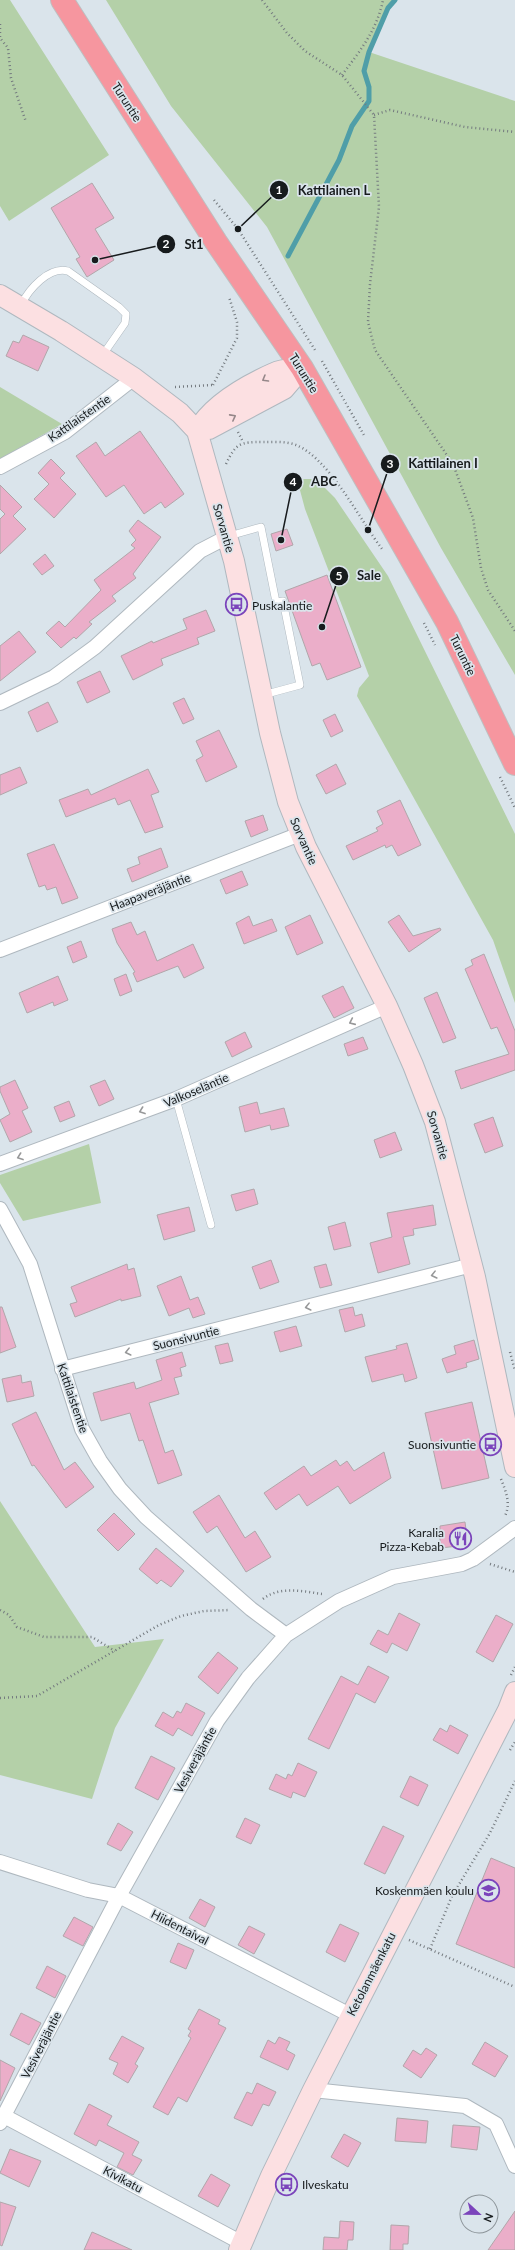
<svg xmlns="http://www.w3.org/2000/svg" width="515" height="2250" font-family="Lato,sans-serif">
<style>
.green{fill:#b4d0a8}
.lines{fill:none;stroke-linecap:round;stroke-linejoin:round}
.stream{stroke:#4f9ea8;stroke-width:5}
.building{fill:#ebaec9;stroke:#b1a6aa}
.lane-casing{stroke:#afb8bf;stroke-width:8}
.street-casing{stroke:#afb8bf;stroke-width:16}
.secondary-casing{stroke:#afb8bf;stroke-width:22}
.highway-casing{stroke:#bebfc0;stroke-width:24}
.path{stroke:#747a7f;stroke-width:2.5;stroke-dasharray:1 3;stroke-linecap:butt}
.lane{stroke:#fff;stroke-width:7}
.street{stroke:#fff;stroke-width:14}
.secondary{stroke:#fce0e2;stroke-width:20}
.highway{stroke:#f6969f;stroke-width:22}
.oneway{stroke:#958789}
.oneway2{stroke:#979899}
.labels{text-anchor:middle;dominant-baseline:central;stroke-width:3.5;stroke-linejoin:round;paint-order:stroke}
.street-label{font-size:12px;fill:#171b1d;stroke:#dae4eb}
.poi-label{font-size:12px;fill:#171b1d;stroke:#dae4eb;text-anchor:end}
.leader{fill:none;stroke:#171b1d;stroke-width:1.5}
.callout-dot{fill:#171b1d;stroke:#dae4eb;stroke-width:1.5}
.mark-label{font-size:12px;text-anchor:middle;font-weight:bold;fill:#fff}
.callout-label{font-size:13px;text-anchor:middle;font-weight:bold;fill:#171b1d;stroke:#dae4eb;stroke-width:3.5;stroke-linejoin:round;paint-order:stroke}
</style>
<rect width="100%" height="100%" fill="#dae4eb"/>
<path class="green" d="M0,0h10l99,155 -100,66 -9,-15z
M106,0h289l-7,8 -19,44 146,49v574l-74,-127 -174,-321 -96,-121z
M0,387l62,37 -62,35z
M297,479h19l19,19 53,78 127,258v169l-22,-63 -136,-244 2,-8 10,-12 -64,-167z
M89,1144l12,59 -78,18 -23,-38v-8z
M0,1501l95,146 69,-8 -49,89 -23,71 -92,-24z"/>
<g class="lines">
<path class="stream" d="M288,256l51,-96 13,-34 17,-25v-14l-5,-16 5,-19 19,-44 7,-8"/>
</g>
<path class="building" d="M92,183l22,35 -19,11 19,31 -27,17 -11,-18 4,-2 -29,-49z
M23,335l26,12 -11,24 -32,-15 7,-15 6,2z
M140,431l44,63 -19,14 -4,-6 -17,12 -20,-29 -18,12 -30,-41 20,-14 9,14z
M51,459l14,14 -5,5 16,16 -22,24 -20,-19 15,-15 -11,-11z
M0,485l22,22 -9,9 13,13 -26,25v-35l5,-5 -5,-5z
M138,520l23,17 -28,37 3,4 -24,18 4,5 -27,21 3,2 -16,15 -2,-2 -13,11 -15,-15 13,-12 6,6 36,-37 -7,-10 41,-32 -4,-3 5,-5 -7,-9z
M287,529l6,16 -17,6 -5,-17z
M45,554l9,12 -12,9 -9,-11z
M327,575l34,92 -34,13 -7,-17 -8,3 -27,-75z
M206,610l9,21 -18,7 2,6 -38,15 2,6 -30,15 -12,-24 31,-15 1,2 34,-14 -4,-10z
M19,631l17,21 -36,29v-35z
M100,671l10,21 -23,11 -10,-21z
M184,698l10,21 -11,5 -10,-21z
M48,702l10,20 -21,10 -9,-20z
M335,714l8,17 -12,6 -8,-17z
M219,730l18,37 -31,15 -10,-22 7,-4 -7,-15z
M336,764l10,20 -20,10 -10,-19z
M20,767l7,16 -27,12v-20z
M148,769l11,23 -8,3 12,32 -18,6 -15,-33 -12,5 -3,-7 -49,19 -7,-17 29,-11 3,6z
M400,800l21,45 -23,11 -6,-11 -6,3 -1,-3 -32,15 -7,-14 32,-15 -2,-3 7,-4 -6,-13z
M263,815l5,15 -17,7 -6,-16z
M54,844l24,54 -16,6 -6,-17 -9,3 -2,-5 -6,2 -12,-33z
M161,848l7,19 -36,15 -5,-13 13,-5 -2,-7z
M242,871l6,14 -22,9 -6,-14z
M310,915l13,28 -26,12 -12,-28z
M399,915l14,21 27,-8 1,2 -32,22 -21,-30z
M249,916l4,10 19,-7 5,12 -33,13 -8,-21z
M131,922l6,13 8,-4 12,30 36,-17 11,24 -20,10 -6,-12 -41,16 -4,-9 2,-1 -18,-29 -5,-14z
M81,941l6,16 -14,6 -6,-16z
M484,954l31,77v39l-54,19 -6,-18 54,-17 -12,-27 -6,2 -26,-60 8,-4 -2,-5z
M126,974l6,17 -12,5 -6,-17z
M58,976l10,24 -14,6 -1,-4 -26,11 -8,-20z
M343,986l11,22 -20,10 -12,-22z
M437,992l19,46 -13,5 -19,-45z
M245,1032l7,15 -20,10 -7,-15z
M363,1037l5,12 -20,7 -4,-12z
M15,1080l13,28 -6,3 10,21 -22,10 -10,-22 10,-6 -10,-23v-4z
M105,1080l9,19 -15,7 -9,-20z
M69,1101l6,15 -15,6 -6,-15z
M257,1102l3,12 24,-6 5,18 -18,4 -1,-5 -25,7 -6,-25z
M493,1117l10,29 -18,7 -11,-29z
M395,1132l7,18 -22,8 -6,-18z
M254,1189l4,15 -22,7 -5,-16z
M433,1205l3,20 -23,4 1,6 -11,2 7,27 -32,9 -8,-30 22,-6 -5,-24z
M189,1207l6,24 -31,9 -7,-25z
M345,1222l6,24 -17,4 -6,-23z
M271,1260l8,22 -19,7 -8,-22z
M127,1264l1,6 6,-2 7,28 -20,5v-2l-46,18 -5,-13 7,-2 -6,-15z
M326,1264l6,21 -12,3 -6,-21z
M181,1276l9,24 8,-3 7,17 -12,4 -4,-10 -20,8 -12,-30z
M0,1307h2l14,40 -16,6z
M353,1307l2,9 7,-2 3,12 -20,6 -6,-22z
M296,1326l6,20 -22,6 -6,-20z
M474,1340l5,19 -13,4 1,4 -20,6 -5,-14 14,-5 -2,-8z
M228,1343l5,18 -13,3 -5,-18z
M407,1343l10,35 -12,4 -2,-8 -31,8 -7,-25 32,-8 -1,-3z
M182,1352l4,14 -6,2 2,8 -8,2 5,16 -30,9 16,50 8,-3 9,25 -24,9 -15,-44 -4,1 -9,-28 -29,8 -8,-28 41,-11 2,7 26,-9 -6,-20z
M21,1375l1,8 9,-2 3,15 -27,6 -5,-23z
M472,1402l17,76 -47,11 -17,-76z
M36,1412l28,58 11,-8 19,25 -28,21 -32,-43 -2,1 -20,-42z
M384,1452l7,26 -41,26 -12,-18 -31,20 -8,-12 -23,16 -12,-17 40,-27 7,10 25,-16 4,6 7,-5 7,10z
M219,1495l26,43 10,-7 16,26 -25,15 -29,-46 -10,7 -14,-21z
M114,1513l21,21 -17,17 -21,-21z
M465,1522l3,23 -28,3v-22z
M156,1548l28,23 -13,16 -10,-7 -4,4 -18,-15z
M399,1613l21,11 -13,27 -15,-8 -5,10 -17,-9 8,-14 10,5z
M496,1615l17,9 -20,38 -17,-10z
M218,1652l20,16 -20,26 -20,-17z
M368,1666l21,11 -14,26 -19,-10 -27,56 -21,-10 33,-63 17,9z
M186,1703l19,10 -13,23 -14,-8 -5,8 -18,-10 8,-14 10,6 4,-7 4,2z
M450,1725l18,10 -10,19 -25,-14 7,-12 7,4z
M151,1756l24,12 -17,32 -23,-12z
M298,1763l19,9 -12,25 -12,-5 -2,6 -22,-9 7,-15 10,5 2,-5 4,2z
M410,1776l18,9 -10,21 -18,-9z
M245,1818l15,7 -9,19 -15,-7z
M118,1823l15,9 -12,19 -14,-7z
M383,1826l21,10 -19,38 -21,-10z
M491,1858l24,10v100l-59,-24z
M200,1899l15,8 -10,20 -16,-9z
M74,1917l19,10 -10,19 -20,-10z
M340,1924l19,9 -14,29 -19,-10z
M249,1926l16,8 -11,20 -16,-9z
M178,1943l16,7 -8,19 -16,-7z
M47,1966l19,10 -11,22 -19,-10z
M199,2009l21,11 -2,4 8,4 -39,74 -9,-5 -10,18 -15,-8 38,-69 -3,-2 3,-5 -3,-2z
M21,2013l20,10 -12,22 -19,-10z
M122,2036l22,12 -9,16 3,2 -10,17 -15,-9 5,-11 -9,-4z
M279,2037l11,5 -4,8 9,5 -7,15 -28,-13 8,-17 7,4z
M485,2042l23,14 -13,21 -23,-13z
M426,2048l11,7 -16,23 -18,-12 10,-16 8,5z
M0,2060l15,8 -15,33z
M257,2083l19,9 -7,14 -6,-2 -11,22 -18,-8 13,-26 5,2z
M89,2104l23,12 -5,9 32,17 -7,13 10,5 -9,15 -16,-8 7,-14 -25,-13 -3,6 -22,-12z
M397,2118l31,3 -2,22 -31,-2z
M453,2125l27,2 -3,23 -26,-3z
M344,2134l17,9 -13,24 -17,-10z
M10,2149l31,12 -12,26 -29,-14z
M211,2174l19,11 -12,22 -20,-11z
M0,2202l16,5 -14,39 -2,-1z
M515,2211v39h-27z
M340,2221l14,1 -1,18h-5l-1,10h-24l1,-13 15,1z
M391,2225l18,1 -1,18h-5v6h-13z
M92,2232l7,3 33,15h-48z"/>
<g class="lines">
<defs>
<path id="lane" d="M21,305c8,-16 28,-39 47,-34l51,36 7,7 -1,9 -23,33
M229,536l32,-9 15,75 7,-1 17,84 -37,10
M176,1099l35,126"/>
<path id="street" d="M0,467l65,-35 69,-54
M0,703l54,-26 41,-30 105,-96 27,-14
M0,950l300,-116
M0,1164l176,-65 211,-93
M0,1209l30,55 52,165 18,32 20,28 26,28 105,92 35,26
M62,1369l410,-104
M0,1862l88,28 31,6 231,119
M313,2090l152,16 31,18 19,42
M4,2116l238,127
M0,2123l119,-227 98,-175 31,-43 38,-43 53,-34 54,-24 69,-13 11,-5 42,-31"/>
<path id="secondary" d="M0,295l61,36 73,47 46,35 17,18 37,130 36,172 18,69 18,45 81,159 26,59 22,57 40,155 40,190
M197,431c15,-26 50,-46 77,-58 8,-4 19,-4 28,-5
M197,431l12,-2 75,-40 18,-21
M239,2250l32,-74 42,-86 195,-380 7,-18"/>
<path id="highway" d="M62,0l154,242 86,126 145,254 68,142"/>
</defs>
<use href="#lane" class="lane-casing"/>
<use href="#street" class="street-casing"/>
<use href="#secondary" class="secondary-casing"/>
<use href="#highway" class="highway-casing"/>
<path class="path" d="M262,0l25,33 18,18 37,24 32,40 5,92 -9,77 -2,38 7,28 78,114 20,54 8,50 7,22 27,41
M0,24v14l8,10 3,30 15,44
M342,75c18,-24 35,-45 41,-75
M374,115l16,-5 75,17 50,5
M214,200l24,29 77,121
M322,361l43,76
M213,385l24,-47v-16l-8,-25
M175,387l38,-2
M238,432l5,10
M226,464c10,-21 14,-22 37,-22 10,0 23,-1 33,3 33,13 64,75 86,104
M424,623l11,22
M500,777l15,31
M510,1352l5,19
M501,1479c5,13 10,24 4,37
M490,1564l25,8
M263,1599c16,-13 39,-8 59,-5
M0,1610l9,5 8,12 27,10h48l23,14
M511,1675l4,-8
M0,1698l37,-2 122,-71 22,-9 23,-5 26,-1
M510,1750l5,-8
M409,1940l106,47
M430,1949l22,-53 38,-63 25,-52"/>
<use href="#lane" class="lane"/>
<use href="#street" class="street"/>
<use href="#secondary" class="secondary"/>
<use href="#highway" class="highway"/>
</g>
<defs><path id="oneway-chevron" d="M-2-3.5L2.5 0L-2 3.5" fill="none" stroke-width="1.6" stroke-linecap="round" stroke-linejoin="round"/></defs>
<g class="oneway">
<use href="#oneway-chevron" transform="translate(265 379) rotate(150)"/>
<use href="#oneway-chevron" transform="translate(233 417) rotate(-28)"/>
</g>
<g class="oneway2">
<use href="#oneway-chevron" transform="translate(352 1022) rotate(156)"/>
<use href="#oneway-chevron" transform="translate(142 1111) rotate(160)"/>
<use href="#oneway-chevron" transform="translate(20 1157) rotate(160)"/>
<use href="#oneway-chevron" transform="translate(434 1275) rotate(166)"/>
<use href="#oneway-chevron" transform="translate(308 1307) rotate(166)"/>
<use href="#oneway-chevron" transform="translate(128 1352) rotate(166)"/>
</g>
<defs>
<symbol id="bus-ring" viewBox="-11 -11 22 22"><circle r="9.5" fill="#dae4eb" stroke="#7b44bb" stroke-width="1.5"/><path d="M-5-6H5V4H4V6H2V4H-2V6H-4V4H-5ZM-3.5-4V0h7V-4ZM-3.5 1.2v1.5H-2V1.2ZM2 1.2v1.5H3.5V1.2Z" fill="#7b44bb"/></symbol>
<symbol id="restaurant-ring" viewBox="-11 -11 22 22"><circle r="9.5" fill="#dae4eb" stroke="#7b44bb" stroke-width="1.5"/><path d="M-5-6h1v4h1v-4h1v4h1v-4h1v5L-1.5 .5V6h-2V.5L-5-1ZM5-6V6H3V1.5H1.5Q1.5-4 5-6Z" fill="#7b44bb"/></symbol>
<symbol id="school-ring" viewBox="-11 -11 22 22"><circle r="9.5" fill="#dae4eb" stroke="#7b44bb" stroke-width="1.5"/><path d="M0-5L7-2L0 1L-7-2ZM-4 1L0 2.5L4 1V4Q0 6-4 4Z" fill="#7b44bb"/></symbol>
</defs>
<g fill-rule="evenodd">
<use href="#bus-ring" x="224" y="592" width="25" height="25"/>
<use href="#bus-ring" x="478" y="1432" width="25" height="25"/>
<use href="#restaurant-ring" x="448" y="1526" width="25" height="25"/>
<use href="#school-ring" x="476" y="1878" width="25" height="25"/>
<use href="#bus-ring" x="274" y="2172" width="25" height="25"/>
</g>
<g class="labels">
<g class="street-label">
<text transform="translate(127 102) rotate(57)">Turuntie</text>
<text transform="translate(304 373) rotate(58)">Turuntie</text>
<text transform="translate(79 418) rotate(-35)">Kattilaistentie</text>
<text transform="translate(224 528) rotate(74)">Sorvantie</text>
<text transform="translate(463 655) rotate(64)">Turuntie</text>
<text transform="translate(304 841) rotate(66)">Sorvantie</text>
<text transform="translate(150 892) rotate(-21)">Haapaveräjäntie</text>
<text transform="translate(196 1090) rotate(-23)">Valkoseläntie</text>
<text transform="translate(438 1135) rotate(74)">Sorvantie</text>
<text transform="translate(186 1338) rotate(-14)">Suonsivuntie</text>
<text transform="translate(73 1398) rotate(71)">Kattilaistentie</text>
<text transform="translate(195 1760) rotate(-61)">Vesiveräjäntie</text>
<text transform="translate(180 1927) rotate(27)">Hiidentaival</text>
<text transform="translate(371 1974) rotate(-63)">Ketolanmäenkatu</text>
<text transform="translate(41 2045) rotate(-63)">Vesiveräjäntie</text>
<text transform="translate(123 2179) rotate(28)">Kivikatu</text>
</g>
<g class="poi-label">
<text x="252" y="605" text-anchor="start">Puskalantie</text>
<text x="476" y="1444">Suonsivuntie</text>
<text x="444" y="1532">Karalia<tspan x="444" dy="14">Pizza-Kebab</tspan></text>
<text x="474" y="1890">Koskenmäen koulu</text>
<text x="302" y="2184" text-anchor="start">Ilveskatu</text>
</g>
</g>
<path class="leader" d="M238 229L279 190M95 260L166 244M368 530L390 464M281 540L293 482M322 627L339 576"/>
<g class="callout-dot">
<circle cx="238" cy="229" r="4"/>
<circle cx="95" cy="260" r="4"/>
<circle cx="368" cy="530" r="4"/>
<circle cx="281" cy="540" r="4"/>
<circle cx="322" cy="627" r="4"/>
<circle cx="279" cy="190" r="10"/>
<circle cx="166" cy="244" r="10"/>
<circle cx="390" cy="464" r="10"/>
<circle cx="293" cy="482" r="10"/>
<circle cx="339" cy="576" r="10"/>
</g>
<g class="mark-label">
<text x="279" y="194">1</text>
<text x="166" y="248">2</text>
<text x="390" y="468">3</text>
<text x="293" y="486">4</text>
<text x="339" y="580">5</text>
</g>
<g class="callout-label">
<text x="334" y="195">Kattilainen L</text>
<text x="194" y="249">St1</text>
<text x="443" y="468">Kattilainen I</text>
<text x="324" y="486">ABC</text>
<text x="369" y="580">Sale</text>
</g>
<g transform="translate(479 2214) rotate(112)"><circle r="19" fill="#dae4eb" stroke="#8c9499"/>
<path d="M0-3L7 15L0 10L-7 15Z" fill="#7b44bb"/>
<text y="-6" font-size="11" font-weight="bold" text-anchor="middle" fill="#171b1d">N</text>
</g>
</svg>
